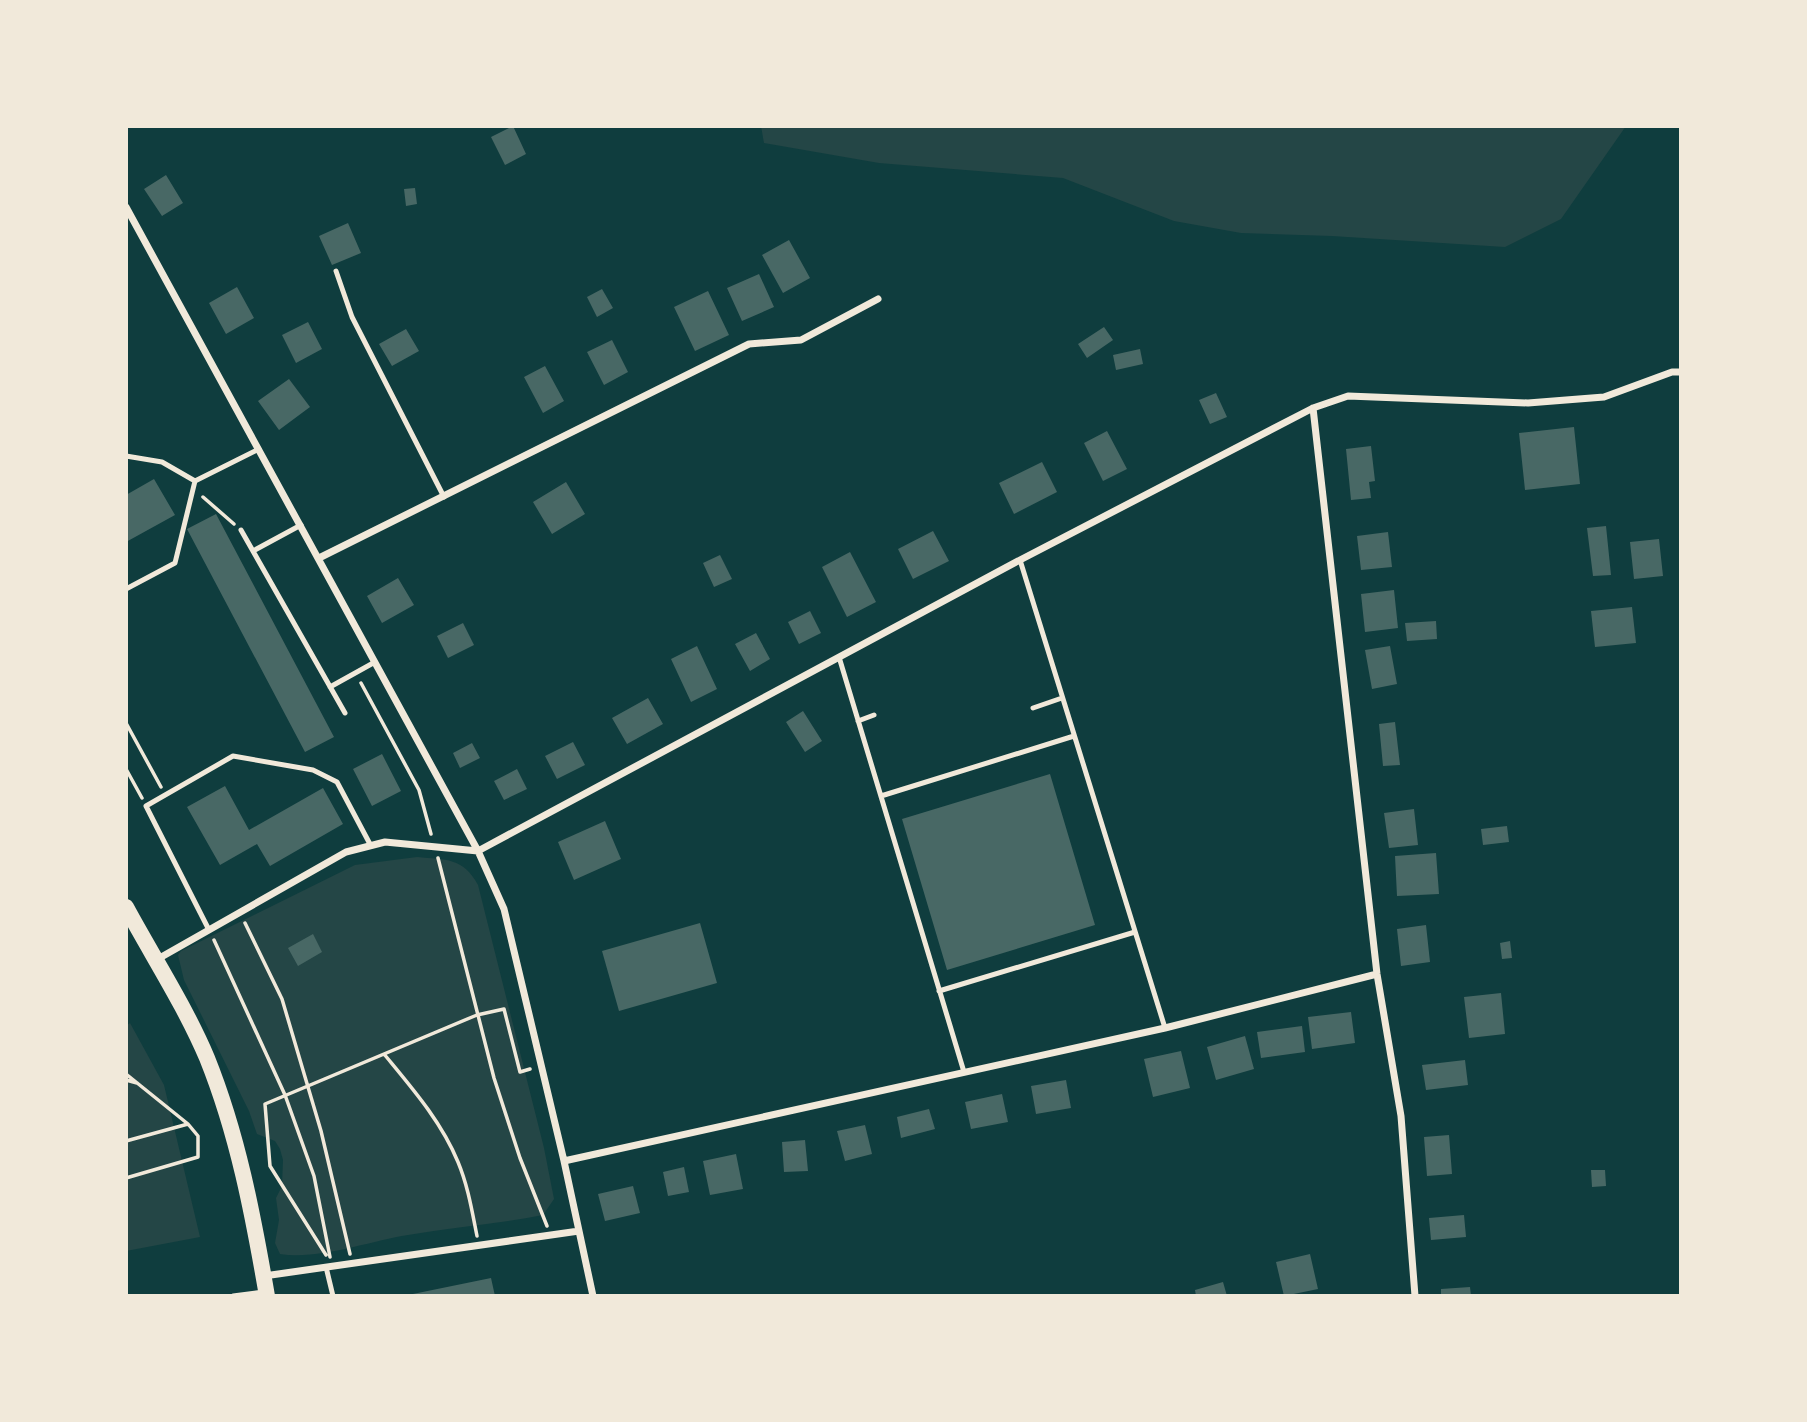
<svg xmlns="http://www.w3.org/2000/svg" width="1807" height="1422" font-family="Mulish,sans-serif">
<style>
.green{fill:#244646}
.building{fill:#486865}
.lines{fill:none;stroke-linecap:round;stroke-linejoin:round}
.path{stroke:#f1e9da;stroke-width:3.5}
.service{stroke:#f1e9da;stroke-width:5}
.minor{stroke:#f1e9da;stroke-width:7}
.primary{stroke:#f1e9da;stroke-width:16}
</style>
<rect width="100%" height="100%" fill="#0f3d3e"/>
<path class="green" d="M761,126h865l-65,93 -56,28 -173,-11 -91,-3 -67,-12 -111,-43 -184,-15 -115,-20z
M417,857c29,3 46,0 61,28l66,263 10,51 -11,16c-45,9 -90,12 -135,20 -38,6 -89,25 -128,19l-5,-11 4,-23 -3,-22 6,-12 1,-26 -3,-11 -5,-8 -18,-7 -8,-23 -65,-131 -6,-25 3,-4 174,-86z
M130,1023l34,62 36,152 -74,14v-225z"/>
<path class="building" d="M513,126l13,28 -21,11 -14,-28z
M166,175l17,28 -21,13 -18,-27z
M415,188l2,16 -11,2 -2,-17z
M348,223l13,30 -29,12 -13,-29z
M789,240l21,38 -27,15 -21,-38z
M759,274l15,33 -32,14 -15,-33z
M237,287l17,31 -28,16 -17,-31z
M602,289l11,19 -16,9 -10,-20z
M708,291l21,44 -34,16 -21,-44z
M308,322l14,27 -26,14 -14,-28z
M1104,327l9,13 -26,18 -9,-14z
M406,329l13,22 -27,15 -13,-22z
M612,340l16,32 -24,13 -17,-33z
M1140,349l3,15 -27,6 -3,-15z
M545,366l19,35 -21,12 -19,-36z
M289,379l21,28 -31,23 -21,-29z
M1216,393l11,24 -17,7 -11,-24z
M1574,427l6,57 -55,6 -6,-57z
M1107,431l20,38 -24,12 -19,-38z
M1371,446l4,35 -6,1 2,16 -20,2 -5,-51z
M1042,462l15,30 -43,22 -15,-31z
M154,479l21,36 -49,27v-47z
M566,482l19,32 -33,20 -19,-32z
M216,514l118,223 -29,15 -118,-223z
M1606,526l5,49 -18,1 -6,-48z
M933,531l16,30 -36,18 -15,-30z
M1388,532l4,35 -31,3 -4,-34z
M1659,539l4,37 -29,3 -4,-37z
M850,552l26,50 -29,15 -25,-50z
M720,555l12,24 -18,8 -11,-24z
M398,578l16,27 -32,18 -15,-27z
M1394,590l4,38 -33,4 -4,-38z
M1632,607l4,36 -41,4 -4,-36z
M810,611l11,22 -22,11 -11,-22z
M1436,621l1,18 -30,2 -2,-18z
M463,623l11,22 -26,13 -11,-22z
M756,633l14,26 -20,12 -15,-27z
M697,646l20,43 -26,13 -20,-43z
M1390,646l7,38 -25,5 -7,-39z
M648,698l15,26 -36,20 -15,-26z
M803,711l19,30 -17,11 -19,-30z
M1395,722l5,43 -17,1 -4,-42z
M573,742l12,23 -28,14 -12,-23z
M472,743l8,15 -20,10 -7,-15z
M382,754l19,37 -29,15 -19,-37z
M517,769l10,20 -23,11 -10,-19z
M1050,774l45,151 -148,45 -45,-151z
M225,786l24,44 74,-42 20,36 -73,42 -13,-22 -37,21 -33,-58z
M1414,809l4,36 -29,3 -5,-35z
M605,821l16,38 -47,21 -16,-38z
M1507,826l2,16 -26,3 -2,-16z
M1436,853l3,41 -42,2 -2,-40z
M700,923l17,60 -98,28 -17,-60z
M1426,925l4,37 -29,4 -4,-37z
M313,934l9,18 -24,14 -10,-18z
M1510,941l2,17 -10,1 -2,-16z
M1501,993l4,41 -36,4 -5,-41z
M1351,1012l4,31 -43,6 -4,-32z
M1302,1026l3,26 -44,6 -4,-26z
M1245,1036l9,33 -38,11 -9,-33z
M1181,1051l9,37 -37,9 -9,-38z
M1465,1060l3,25 -42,5 -4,-25z
M1066,1080l5,28 -35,6 -5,-28z
M1002,1094l6,28 -37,7 -6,-27z
M929,1109l6,20 -34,9 -4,-21z
M865,1125l7,29 -27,7 -8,-30z
M1449,1135l3,39 -25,2 -3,-39z
M805,1140l3,31 -24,1 -2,-30z
M736,1154l7,35 -33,6 -7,-34z
M684,1167l5,25 -21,4 -5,-24z
M1591,1170h14l1,16 -14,1z
M633,1186l7,27 -35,8 -7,-27z
M1464,1215l2,22 -35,3 -2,-22z
M1310,1254l8,35 -34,7 -8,-34z
M491,1278l4,18h-87v-1z
M1223,1282l4,14h-31l-1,-6z
M1470,1287l1,9h-30v-7z"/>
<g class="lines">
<path class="path" d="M203,497l31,27
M361,683l58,107 12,44
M126,723l35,64
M126,769l16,29
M438,858l56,220 26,80 27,68
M245,923l37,76 39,132 29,123
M214,940l71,155 29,81 16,81
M384,1054c28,34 57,67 74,108 10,24 14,49 19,74
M126,1074l62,50
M126,1080l11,3
M126,1141l62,-17 10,12v21l-72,21
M326,1255l-56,-89 -5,-62 212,-89 27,-6 16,63 10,-3"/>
<path class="service" d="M336,271l16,46 92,180
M126,456l36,6 33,19 64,-32
M241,530l104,183
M253,551l48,-26
M1020,560l145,468
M126,589l49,-26 20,-82
M839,657l125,415
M330,687l45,-25
M1033,708l29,-10
M858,721l16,-6
M881,796l193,-60
M209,930l-63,-124 87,-50 80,14 24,12 34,64
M939,991l196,-59
M326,1267l7,29
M233,1296l30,-4"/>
<path class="minor" d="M126,207l352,644 26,58 60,252 29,135
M1313,408l64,566 24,142 14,180
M319,558l430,-214 52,-4 77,-41
M156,960l190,-108 39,-10 93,9 542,-291 293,-152 35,-12 180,7 76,-6 68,-25h9
M564,1161l601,-133 212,-54
M264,1276l315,-45"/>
<path class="primary" d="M126,907c27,50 59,99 81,151 31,77 46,157 60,238"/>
</g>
<rect width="1807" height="1422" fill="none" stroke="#f1e9da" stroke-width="256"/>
</svg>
